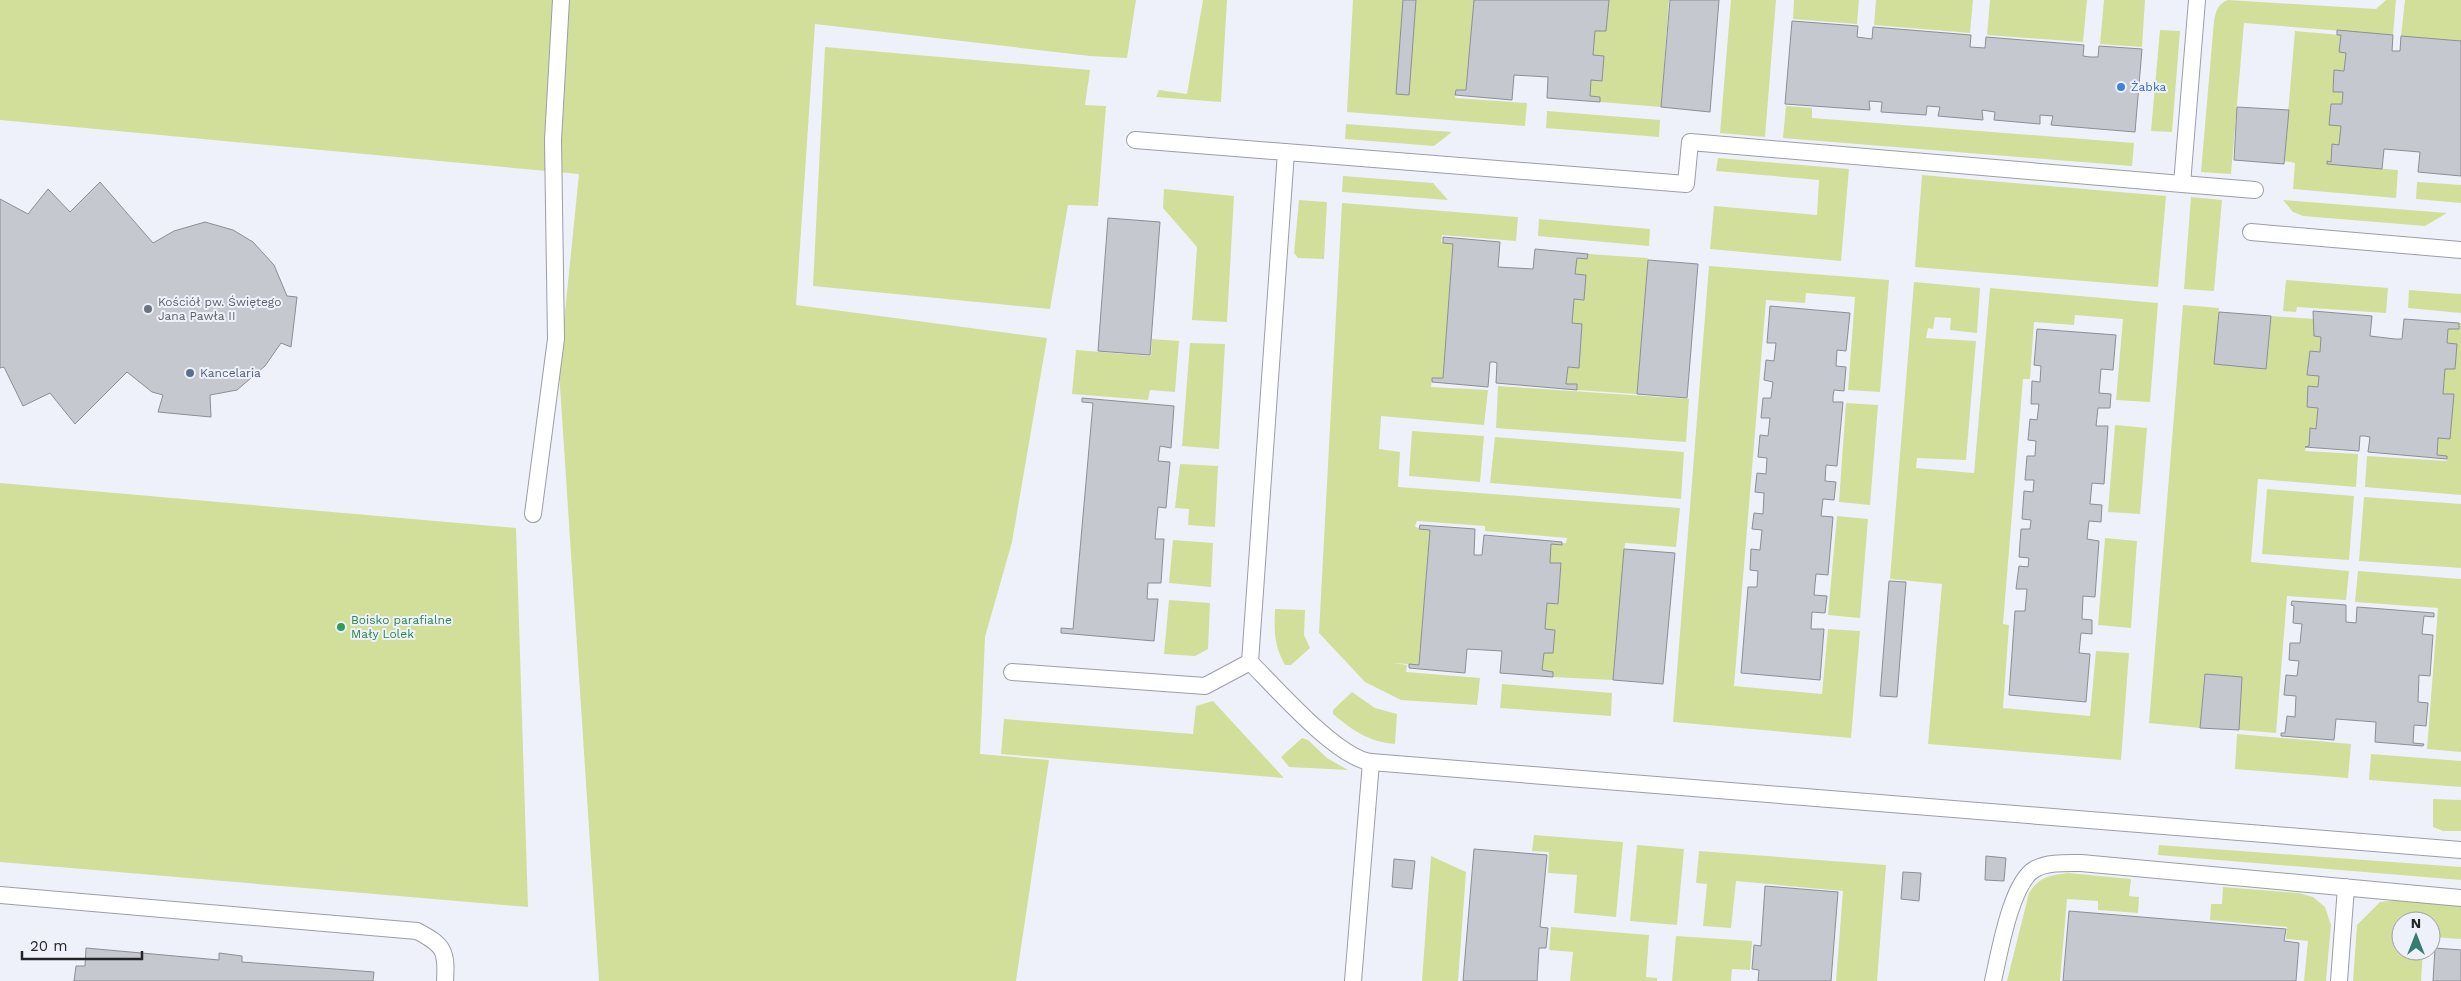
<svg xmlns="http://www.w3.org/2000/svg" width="2461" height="981" font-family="'Work Sans',sans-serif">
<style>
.green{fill:#d1df9b}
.building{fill:#c6c8d0;stroke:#8c8e96}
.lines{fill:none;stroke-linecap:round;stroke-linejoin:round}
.lane-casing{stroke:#9c9da6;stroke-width:18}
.lane{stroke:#fff;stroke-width:16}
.shop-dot{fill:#3f7fe0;stroke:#eff1fa;stroke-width:2}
.worship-dot{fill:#6b7280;stroke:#eff1fa;stroke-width:2}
.service-dot{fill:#5c6f8a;stroke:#eff1fa;stroke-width:2}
.leisure-dot{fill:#2e9e5b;stroke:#eff1fa;stroke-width:2}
.labels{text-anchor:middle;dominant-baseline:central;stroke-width:4;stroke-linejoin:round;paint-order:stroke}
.shop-label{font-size:12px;fill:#366cbe;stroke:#eff1fa;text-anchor:start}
.worship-label{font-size:12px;fill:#5b616d;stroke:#eff1fa;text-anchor:start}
.service-label{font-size:12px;fill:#4e5e75;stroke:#eff1fa;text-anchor:start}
.leisure-label{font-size:12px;fill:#27864d;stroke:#eff1fa;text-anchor:start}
</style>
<rect width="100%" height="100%" fill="#eff1fa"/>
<path class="green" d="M0,0h1136l-9,58 -37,-2 -275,-32 -19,281 251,33 -35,204 -27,95 -5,117 69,6 -33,221h-417l-40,-610 20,-197 -579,-54z
M1203,0h24l-6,102 -65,-5 3,-7 28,4z
M1353,0h121l-8,90h-10l-1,8 72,5 -2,23 -178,-14z
M1609,0h60l-8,107 -61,-5v-5l-10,-1 1,-16h11l2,-24 -11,-1 2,-24h11z
M1731,0h45l-11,137 -45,-4z
M1794,0h65l-2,24 -64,-5z
M1876,0h97l-3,33 -96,-8z
M1990,0h97l-4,42 -96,-7z
M2104,0h41l-3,47 -42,-3z
M2228,0l148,9 10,-9h10l-3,35 -149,-12 -13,151 -30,-2 13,-151c2,-11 4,-17 14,-21z
M2405,0h56v41l-60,-5z
M2160,30l20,1 -8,101 -21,-1z
M2295,31l46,4 -2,17 7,1 -2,18 -10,-1 -1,21 10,1 -1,12h-11l-2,21 12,1 -2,19h-7l-1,17 -4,-1v3l71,6 -2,28 -103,-9 2,-26 -11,-2z
M825,47l265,23 -5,35 21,1 -8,100 -30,-1 -18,104 -237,-23z
M1786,106l26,2v10l322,25 -2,23 -349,-28z
M1547,111l113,9 -1,17 -113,-9z
M1346,124l106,8 -18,14 -89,-7z
M1718,158l131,11 -8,92 -131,-12 4,-43 103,9 2,-35 -103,-9z
M1922,175l244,21 -8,91 -243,-20z
M1343,176l90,7 15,17 -106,-8z
M2417,182l44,3v18l-45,-4z
M1164,189l70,7 -7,126 -35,-2 5,-73 -34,-39z
M2191,197l31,3 -8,91 -30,-2z
M1299,200l28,2 -3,57 -26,-1 -4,-5z
M2283,200l164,13 -22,13 -122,-10 -10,-4z
M1342,203l176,14 -2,24 -74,-6 -1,7 12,2 -10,134h-11l-1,9 57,3 -4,35 -103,-9 -2,33 21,3 -2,35 282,21 -4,39 -51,-4 -12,137 -60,-3v-5l-11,-2 2,-17h9l2,-23 -10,-1 2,-26 11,1 3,-40 -11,-1 1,-19 15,-1 1,-5 -82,-7v-5l-68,-5 -2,5 4,3 11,1 -11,135 -26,-2 14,2 -1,7 74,6 -3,27 -76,-5 -36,-18 -46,-49z
M1539,219l111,10 -1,17 -111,-10z
M1588,254l60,4 -11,136 -60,-4v-6h-11l2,-17 11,1 3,-44 -10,-1 2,-24 10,1 2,-25 -11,-1 2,-16 10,1z
M1709,266l180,14 -9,112 -32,-2 7,-93 -49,-4 -1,10 -39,-3 -32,386 88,8 6,-65 32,2 -9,107 -178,-16z
M2286,280l102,8 -2,25 -89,-6 -1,5 -13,-1z
M1914,282l66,6 -3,45 -27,-3 1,-12 -16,-1 -2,12 -5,-1 -2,10 50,3 -10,119 -49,-2 -1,10 58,5 16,-185 168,15 -8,99 -34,-2 7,-81 -48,-4 -1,10 -40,-3 -4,57h-7l-20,245 6,1 -6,83 87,8 6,-65 33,2 -8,107 -193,-16 14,-160 -52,-5z
M2409,290l52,4v19l-53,-5z
M2183,305l36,3 -4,56 51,5 5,-53 44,3 -1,17 7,1 -1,15 -10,-1 -3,24 12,1 -1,11 -10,-1 -1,21 11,1 -2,21h-6l-1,17h-3l-1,5 53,3 -2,33 -98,-8 -7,83 98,9 -3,29 -59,-4 -11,137 -37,-3 3,-53 -37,-3 -5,54 -51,-5z
M2459,323h2v172l-96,-8 2,-31 80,5v-5l-10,-1 1,-17 12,1 3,-44 -10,-1 2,-25h10l2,-25 -10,-1 1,-14h10z
M1152,339l27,2 -4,51 -25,-2 -2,10 -76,-6 4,-44 75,6z
M1190,343l35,1 -6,105 -37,-3z
M1498,386l191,13 -3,43 -190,-14z
M1846,403l32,2 -8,100 -31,-3z
M2115,425l32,3 -7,86 -32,-2z
M1412,431l72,5 -4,46 -71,-6z
M1495,437l189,15 -3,47 -191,-16z
M1180,464l38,2 -3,61 -27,-2 1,-16 -14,-1z
M0,483l516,45 12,379 -528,-45z
M2267,489l87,7 -5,64 -87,-6z
M2364,497l97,7v64l-102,-7z
M1837,516l31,3 -8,99 -32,-3z
M2105,538l32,3 -6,87 -33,-3z
M1173,540l40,3 -2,44 -42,-4z
M2358,571l103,8v173l-34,-3 11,-141 -83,-6z
M1169,600l41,3 -2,46 -13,7 -31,-2z
M1275,609l30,1 -1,25 6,13 -19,17h-6c-11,-19 -11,-34 -10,-56z
M1502,684l110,9 -1,23 -111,-8z
M1352,692l23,16 22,6 -2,30c-26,-2 -43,-14 -62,-30v-4z
M1213,701l71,77 -283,-24 3,-35 189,15 3,-28z
M2237,734l114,10 -3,34 -113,-9z
M1302,738l6,2 19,18 21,12 -59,-3 -8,-10z
M2371,754l90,7v26l-92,-7z
M2433,799l28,1v31h-18l-10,-4z
M1534,835l89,7 -7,75 -42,-4 3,-38 -29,-2 1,-21 -17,-1z
M1637,845l47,4 -7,76 -47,-4z
M2159,845l302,22v13l-303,-25z
M1699,851l187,14 -9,116h-41l7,-90 -107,-10 -5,47 -28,-2 4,-42 -11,-1z
M1431,856l35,16 -8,109h-36z
M2068,873l63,6 -2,17 10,1 -1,16 -40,-3v-9l-31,-2 -7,82h-53l22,-88c11,-17 20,-17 39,-20z
M2223,887l76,6 14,4 12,10 6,18 -5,56h-22l4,-40 -22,-2 1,-12 -77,-7 1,-16h11z
M2395,900l66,5v34l-30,-2v-16h-30v30h22l-2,30h-68l4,-56 23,-23z
M1551,927l98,8 -3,42 11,1v3h-87l3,-29 -24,-2z
M1676,936l76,5 -2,29 -18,-1 -1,12h-59z"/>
<path class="building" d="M1403,0h13l-7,95 -13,-1z
M1474,0h135l-3,31h-11l-2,24 11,1 -2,25 -11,-1 -1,16 10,1v5l-53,-4 1,-21 -34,-2 -2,25 -57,-5 1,-5h10z
M1670,0h49l-9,112 -49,-5z
M1792,21l66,5 -1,11 15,2 1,-12 98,8 -1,12 15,1 1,-11 98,8 -1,11 7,1h8l1,-11 43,3 -7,83 -84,-7 2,-9 -13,-1v9l-46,-4 1,-8 -13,-2 1,10 -45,-4 2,-9 -13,-1 -1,9 -45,-3 1,-10 -13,-1 1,9 -85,-6z
M2337,30l56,5 -1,16h8l1,-15 60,5v135l-43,-4 2,-20 -36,-3 -2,20 -55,-5v-3l4,1 1,-18 7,1 2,-19 -12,-1 2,-21h11l1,-12h-10l1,-22 10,1 2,-18 -7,-1 2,-17h-4z
M2237,107l52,3 -5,54 -50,-4z
M100,182l53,61 21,-12 31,-9 28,8 20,12 21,23 13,31 10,1 -6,50 -10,-4 -16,23 -28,24 -27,5 1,22 -53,-5 5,-17 -11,-3 -25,-20 -52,52 -25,-31 -27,13 -19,-39 -4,1v-169l28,15 20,-25 22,23z
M1108,218l52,4 -10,133 -52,-4z
M1443,237l57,5 -2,25 35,2 2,-20 53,5 -1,5 -10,-1 -2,16 11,1 -2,25 -10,-1 -2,24 10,1 -3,44 -11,-1 -2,17h11v6l-81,-7 1,-20 -3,-1h-4l-2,25 -56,-5v-4h11l10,-134 -10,-1z
M1648,260l50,4 -11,134 -50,-4z
M1770,306l80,7 -4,38 -9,-1 -1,16 10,1 -2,24 -10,-1 -1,6v6h10l-6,64 -11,-1 -1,16 11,1 -2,18 -11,-1 -2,17 12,1 -5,58 -12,-1 -2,21 13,1 -2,17 -13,-1 -1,17h13l-4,51 -79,-7 7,-86h9l1,-16 -8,-1 1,-21 9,1 2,-20 -10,-1 2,-16 9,1 1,-21 -9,-1 2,-19 9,1 1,-16 -9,-1 2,-22 8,1 2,-18h-9l2,-20h8l2,-16 -9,-2 2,-20 8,1 2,-18h-9z
M2313,311l59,5 -2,20 25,3h7l2,-20 55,4v6h-11l-1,14 10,1 -2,25h-10l-2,25h11l-4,45 -12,-1 -1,17 10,1v3l-79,-7 2,-15 -5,-1h-5l-1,15 -54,-4 4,-1 1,-18 6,1 2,-21 -11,-1 1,-21 10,1 1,-11 -12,-1 3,-24 10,1 1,-15 -7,-1z
M2219,312l52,4 -5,53 -52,-5z
M2037,329l79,6 -3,35 -12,-1 -2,24 12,1 -1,14h-12l-2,18h12l-4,58 -12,-1 -2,21 12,1 -1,17 -12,-1 -2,18 12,2 -4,56 -12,-1 -1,23 10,1v14l-11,-1 -2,20 11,1 -4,48 -77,-7 6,-84h10l2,-22h-11l3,-23 9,1 1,-9 -10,-1 2,-28h9l1,-9 -9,-1 2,-28 9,1 1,-12h-9l2,-24h8l1,-15 -8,-1 2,-21 7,1 2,-16h-8l1,-23 8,1 1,-16 -7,-1z
M1082,398l92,8 -3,42 -11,-2 -2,15 12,1 -4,46 -8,-1 -3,32h9l-3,44h-13l-1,16h11l-4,42 -93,-8v-5l12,1 20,-226 -11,-1z
M1420,525l55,4 -1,26h8l2,-20 78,7v3l-11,-1 -1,19h11l-3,41 -11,-1 -2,26 10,1 -2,23h-9l-2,17 11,2v5l-53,-4 2,-22 -35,-2 -2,24 -56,-5v-4l10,1 11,-135 -11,-1z
M1624,549l51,4 -12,131 -50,-4z
M1889,581l17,1 -9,115 -17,-1z
M2292,601l54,4v17l10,1 1,-16 77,6v4l-10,-1 -2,18 11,1 -3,41 -11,-1 -1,27 10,1 -2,23 -12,-1 -1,18 11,1 -1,2 -48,-4 1,-20 -40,-3 -2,21 -53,-4v-3h4l2,-17 8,1 1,-21 -12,-1 2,-20 11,1 2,-15 -10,-1 1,-17h10l2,-19 -9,-1 1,-17 -3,-1z
M2205,674l37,3 -3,53 -39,-2z
M1474,849l73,6 -7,72 8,1 -2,20h-7l-2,33h-74z
M1986,856l20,2 -2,23 -19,-1z
M1394,859l21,2 -3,28 -20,-2z
M1903,872l18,1 -2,28 -18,-2z
M1765,886l73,6 -7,89h-73l1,-11 -7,-1 2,-24 7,1z
M2069,911l217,18 -2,12 15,2 -3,38h-233z
M86,948l133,12v-7l23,3v6l132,10 -1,9h-299l2,-15h9z
M2435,948l26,2v31h-28z"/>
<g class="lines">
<defs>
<path id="lane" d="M1135,140l551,44 4,-42 492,42 15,-184
M1286,152l-36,510c25,25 88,97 121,100l1090,88
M2182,184l73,6
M2251,232l210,18
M533,514l23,-175 -3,-199 8,-140
M1012,672l193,14 45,-24
M0,895l417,36c27,14 30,20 28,50
M1353,981l18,-219
M1993,981c6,-26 18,-99 42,-112 13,-7 31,-6 46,-6l380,35
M2339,981l7,-94"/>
</defs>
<use href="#lane" class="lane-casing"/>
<use href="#lane" class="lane"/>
</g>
<circle class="shop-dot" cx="2121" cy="87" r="5"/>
<circle class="worship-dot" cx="148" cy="309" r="5"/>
<circle class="service-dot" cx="190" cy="373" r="5"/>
<circle class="leisure-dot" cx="341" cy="627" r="5"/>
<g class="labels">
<g class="shop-label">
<text x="2131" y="87">Żabka</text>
</g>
<g class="worship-label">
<text x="158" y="302">Kościół pw. Świętego<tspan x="158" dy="14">Jana Pawła II</tspan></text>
</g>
<g class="service-label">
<text x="200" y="373">Kancelaria</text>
</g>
<g class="leisure-label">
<text x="351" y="620">Boisko parafialne<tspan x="351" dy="14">Mały Lolek</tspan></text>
</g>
</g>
<g transform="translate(2416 936)"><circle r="24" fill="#eff1fa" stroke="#9e9fa6"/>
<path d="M0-4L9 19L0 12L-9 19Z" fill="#357c73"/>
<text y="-8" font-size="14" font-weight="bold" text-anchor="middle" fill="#252529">N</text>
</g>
<path d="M22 951v8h120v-8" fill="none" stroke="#252529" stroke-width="2.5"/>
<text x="30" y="951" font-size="15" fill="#252529" stroke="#eff1fa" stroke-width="4" paint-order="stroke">20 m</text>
</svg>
